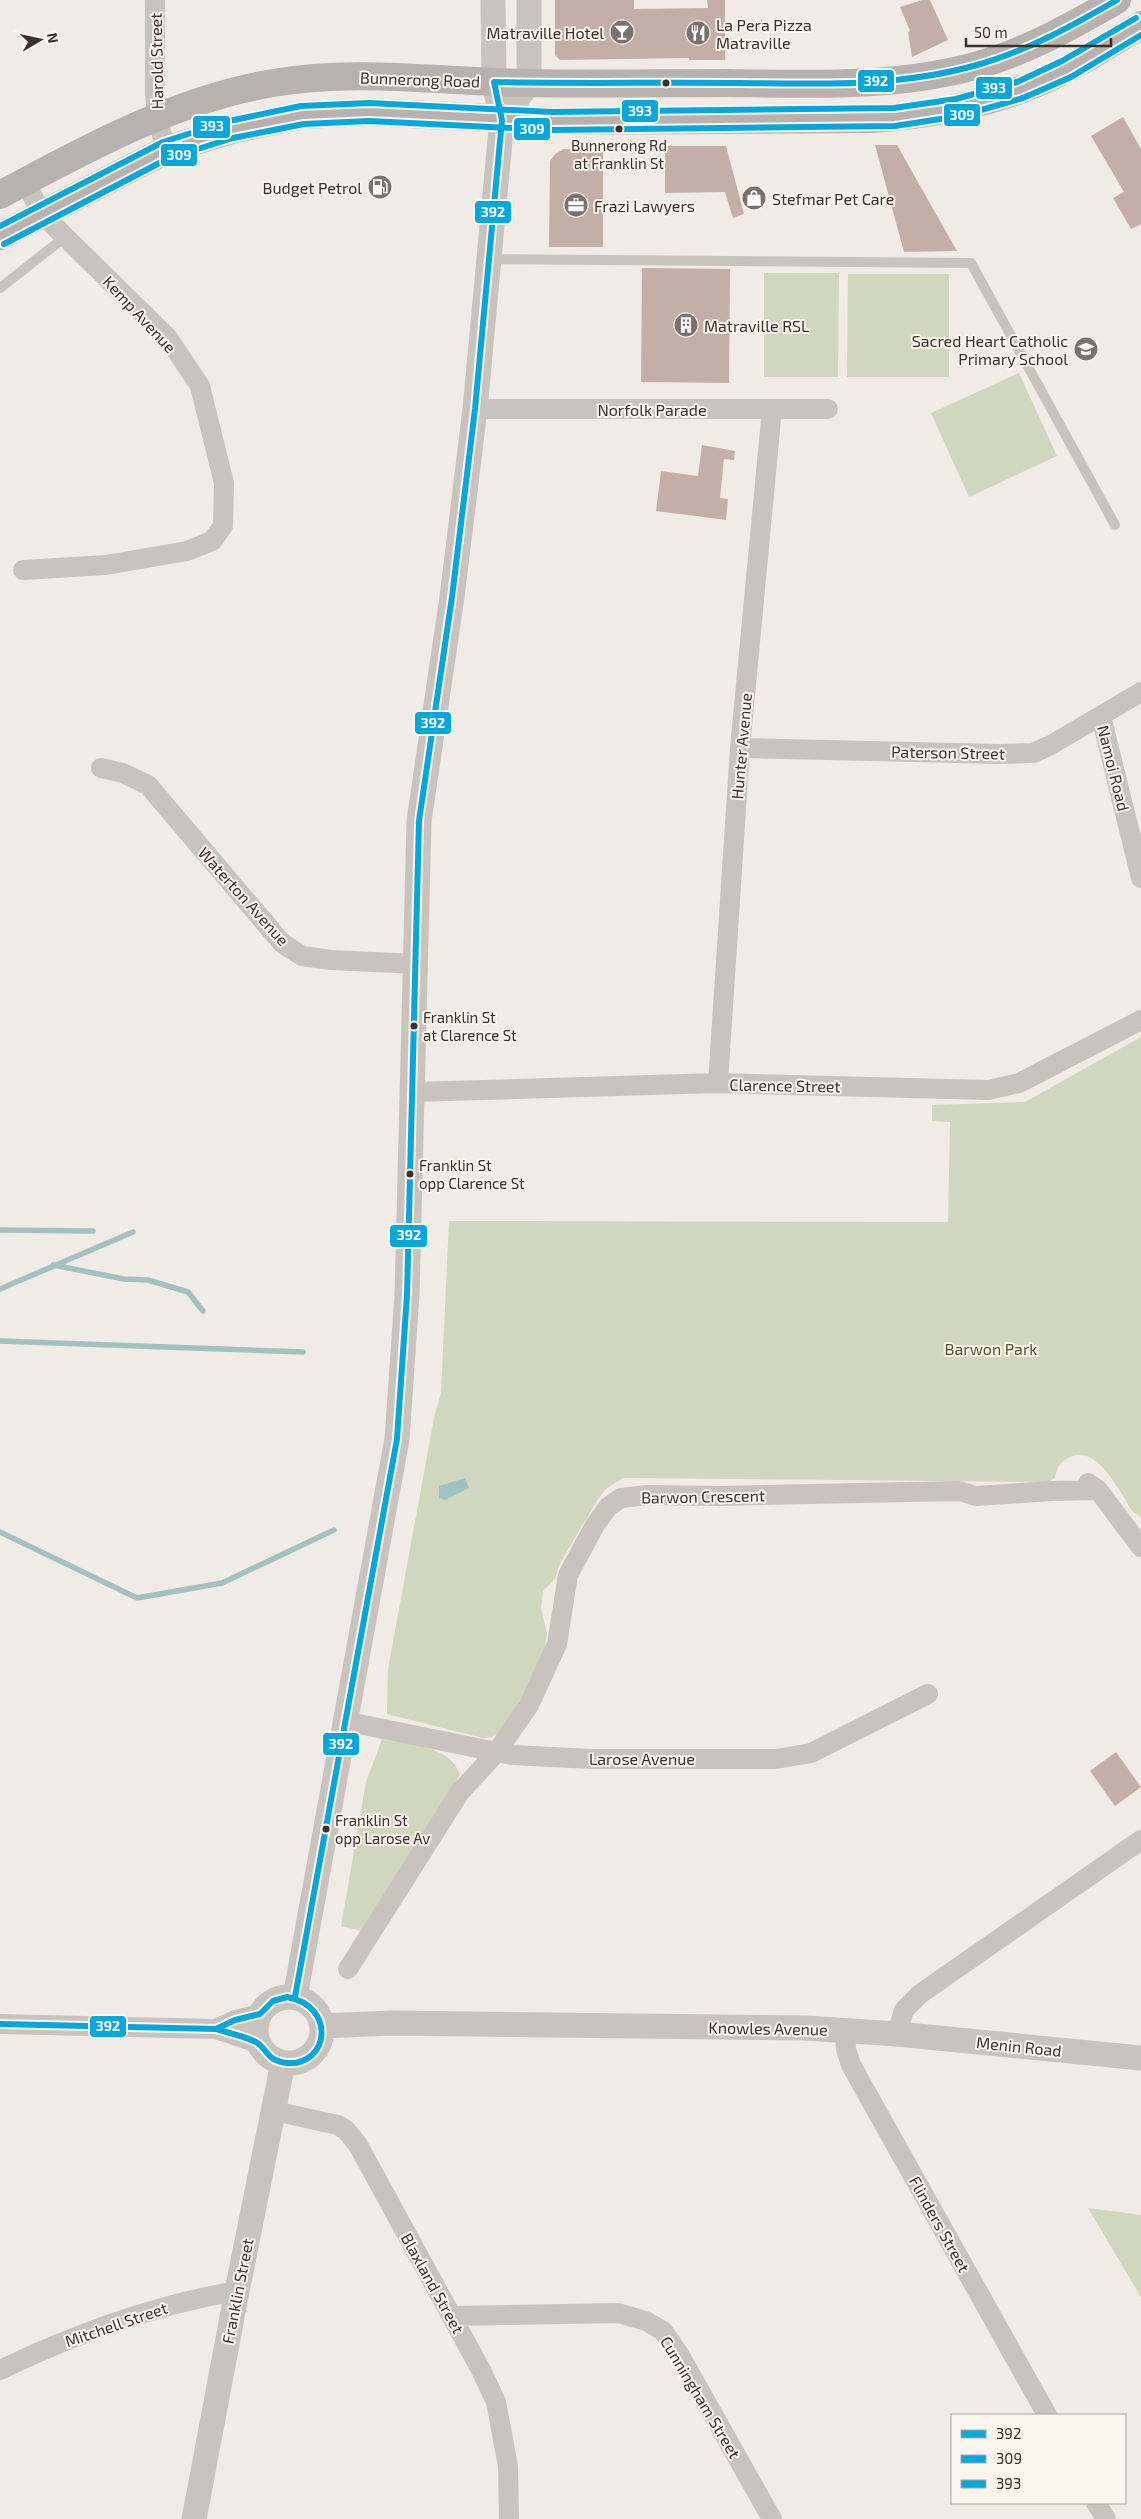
<svg xmlns="http://www.w3.org/2000/svg" width="1141" height="2519" font-family="'Exo 2',sans-serif">
<style>
.green{fill:#d1d6bf}
.water{fill:#a1c2c1}
.lines{fill:none;stroke-linecap:round;stroke-linejoin:round}
.stream{stroke:#a1c2c1;stroke-width:5.5}
.building{fill:#c3afa7}
.service{stroke:#c9c3be;stroke-width:10}
.minor{stroke:#c9c3be;stroke-width:20}
.tertiary{stroke:#c9c3be;stroke-width:25}
.primary{stroke:#b8b1ad;stroke-width:28}
.bus-1-casing{stroke:#fbf5ee;stroke-width:10}
.bus-2-casing{stroke:#fbf5ee;stroke-width:10}
.bus-3-casing{stroke:#fbf5ee;stroke-width:10}
.bus-1{stroke:#06a8db;stroke-width:6}
.bus-2{stroke:#06a8db;stroke-width:6}
.bus-3{stroke:#06a8db;stroke-width:6}
.bus-dot{fill:#3b302b;stroke:#fbf5ee;stroke-width:2}
.labels{text-anchor:middle;dominant-baseline:central;stroke-width:4;stroke-linejoin:round;paint-order:stroke}
.bus-label{font-size:15px;fill:#3b302b;stroke:#fbf5ee;text-anchor:start}
.poi-label{font-size:16px;fill:#3b302b;stroke:#fbf5ee;text-anchor:start}
.street-label{font-size:16px;fill:#3b302b;stroke:#fbf5ee}
.park-label{font-size:16px;fill:#4a5a2e;stroke:#fbf5ee}
.line-badge{stroke:#fbf5ee;stroke-width:2}
.badge-label{font-size:14px;text-anchor:middle;font-weight:bold;fill:#fff}
</style>
<rect width="100%" height="100%" fill="#f0ebe5"/>
<path class="green" d="M764,273h75l-1,104h-74z
M848,274h101v103h-102z
M1019,373l38,83 -88,41 -38,-84z
M1141,1037v480l-8,-5c-13,-19 -35,-68 -63,-55 -9,4 -14,11 -15,21l-7,4 -425,-4 -17,11 -8,10 -38,64 -5,16 -12,12 -2,17 6,26 -3,20 -14,29 -30,50 -8,4 -9,1 -96,-24 1,-45 46,-251 7,-25 8,-172 499,1 2,-100 -18,-1v-16l93,-3z
M382,1739c25,6 69,6 78,36l-98,156 -21,-5 25,-144z
M1088,2208l53,7v82z"/>
<path class="water" d="M465,1478l4,10 -24,12 -6,-2v-12z"/>
<g class="lines">
<path class="stream" d="M0,1230l93,1
M53,1265l71,14 24,1 40,12 15,19
M0,1289l133,-57
M0,1341l303,11
M0,1532l137,66 85,-15 112,-53"/>
</g>
<path class="building" d="M555,0h79v9l74,-1 -1,-8h18v60h-36v-2l-129,2 -5,-5z
M922,0h8l18,40 -36,17 -4,-25 2,-1 -10,-24z
M1123,117l18,32v75l-10,5 -18,-31 11,-6 -33,-56z
M875,145h22l60,106 -53,1z
M665,146h61l18,68 -11,4 -8,-26 -60,1z
M564,149l39,1v97h-54l1,-86 5,-7z
M642,268l88,1 -1,114 -88,-1z
M702,445l33,6 -1,9 -10,-1 -4,39 8,1 -2,21 -70,-9 5,-40 37,5z
M1116,1752l25,35 -26,19 -25,-35z"/>
<g class="lines">
<path class="service" d="M489,259l482,4 144,262
M0,288l65,-51"/>
<path class="minor" d="M155,0v94l2,23 9,33
M475,409h353
M23,570l83,-5 81,-14 25,-10 11,-15 1,-43 -24,-97 -32,-48 -126,-124 -17,-32
M1101,716l40,162
M740,748l259,6 34,-1 18,-8 90,-53
M101,768l22,5 25,12 134,158 20,13 29,4 85,4
M718,1083l22,-335 32,-339
M413,1092l305,-9 270,7 31,-7 122,-63
M1088,1483l10,7 43,57
M344,1721l168,34 80,4h184l35,-6 117,-59
M348,1969l112,-177 36,-39 33,-48 28,-61 11,-69 27,-50 13,-18 13,-9 26,-3 73,1 239,-5 17,5 76,-5 46,-1
M0,2024l216,5 42,14
M216,2029l19,-9 25,-6
M845,2030l1,19 5,16 196,350
M897,2034l7,-24 16,-16 221,-154
M274,2111l64,14 8,5 12,15 123,225 15,32 12,64 1,53
M451,2316l167,-3 28,8 17,10 16,23 93,165
M0,2370c75,-36 154,-65 237,-79
M1096,2503l10,16"/>
<path class="tertiary" d="M502,120l27,-37v-83
M256 2030a33 33 0 1 1 66 0a33 33 0 1 1-66 0Z
M295,1997l102,-558 10,-144 12,-474 33,-224 23,-188 24,-258 3,-31 -8,-38 -1,-82
M322,2026l70,-3 413,5 92,6 244,24
M194,2519l43,-228 46,-228"/>
<path class="primary" d="M0,195c86,-46 176,-96 273,-112 73,-13 148,-4 221,-1 77,3 155,1 233,1 83,1 167,5 248,-17 51,-14 97,-40 142,-66
M0,236l166,-86 65,-20 72,-15 66,-3 183,9 321,-2c57,-4 114,-14 167,-37 36,-16 68,-37 101,-57"/>
<defs>
<path id="bus-1" d="M287,1997c50,9 42,69 0,66 -21,-2 -19,-14 -31,-21 -12,-6 -27,-9 -40,-13l19,-9 25,-6 13,-13z
M295,1997l102,-558 10,-144 12,-474 33,-224 23,-188 27,-289 -8,-38c82,2 164,0 246,1 80,1 159,4 237,-18 50,-14 95,-39 140,-65
M0,2024l216,5"/>
<path id="bus-2" d="M4,244l165,-86 64,-20 71,-14 65,-3 183,9 343,-4 65,-10 63,-18 48,-21 70,-42"/>
<path id="bus-3" d="M0,226l163,-84 66,-21 72,-15 68,-3 183,9 342,-4 62,-9 61,-17 45,-21 74,-43"/>
</defs>
<use href="#bus-1" class="bus-1-casing"/>
<use href="#bus-2" class="bus-2-casing"/>
<use href="#bus-3" class="bus-3-casing"/>
<use href="#bus-1" class="bus-1"/>
<use href="#bus-2" class="bus-2"/>
<use href="#bus-3" class="bus-3"/>
</g>
<defs>
<symbol id="bar-disc" viewBox="-11 -11 22 22"><circle r="9.5" fill="#7a716c" stroke="#fbf5ee"/><path d="M-6-5H6L.8 .8V4.5H3.5V6h-7V4.5H-.8V.8Z" fill="#fff"/></symbol>
<symbol id="restaurant-disc" viewBox="-11 -11 22 22"><circle r="9.5" fill="#7a716c" stroke="#fbf5ee"/><path d="M-5-6h1v4h1v-4h1v4h1v-4h1v5L-1.5 .5V6h-2V.5L-5-1ZM5-6V6H3V1.5H1.5Q1.5-4 5-6Z" fill="#fff"/></symbol>
<symbol id="fuel-disc" viewBox="-11 -11 22 22"><circle r="9.5" fill="#7a716c" stroke="#fbf5ee"/><path d="M-5.5-6h7V0h2V4h1.3V-2.5L3-4.5l.8-.8L6-3V5H2.5V1h-1V6h-7ZM-4.2-4.7v3.2H.2V-4.7Z" fill="#fff"/></symbol>
<symbol id="shop-disc" viewBox="-11 -11 22 22"><circle r="9.5" fill="#7a716c" stroke="#fbf5ee"/><path d="M-5-2.5h2.3a2.7 3.5 0 0 1 5.4 0H5L5.5 6h-11ZM-1.5-2.5h3a1.5 2.3 0 0 0-3 0Z" fill="#fff"/></symbol>
<symbol id="office-disc" viewBox="-11 -11 22 22"><circle r="9.5" fill="#7a716c" stroke="#fbf5ee"/><path d="M-6-3h4V-5.5h4V-3h4V5H-6ZM-1-4.5V-3h2v-1.5ZM-6 0V1H6V0Z" fill="#fff"/></symbol>
<symbol id="building-disc" viewBox="-11 -11 22 22"><circle r="9.5" fill="#7a716c" stroke="#fbf5ee"/><path d="M-4-6H4V6H1V3H-1V6H-4ZM-2.5-4.3h1.7v1.8h-1.7ZM.8-4.3h1.7v1.8H.8ZM-2.5-1h1.7V.8h-1.7ZM.8-1h1.7V.8H.8Z" fill="#fff"/></symbol>
<symbol id="school-disc" viewBox="-11 -11 22 22"><circle r="9.5" fill="#7a716c" stroke="#fbf5ee"/><path d="M0-5L7-2L0 1L-7-2ZM-4 1L0 2.5L4 1V4Q0 6-4 4Z" fill="#fff"/></symbol>
</defs>
<g fill-rule="evenodd">
<use href="#bar-disc" x="608" y="18" width="28" height="28"/>
<use href="#restaurant-disc" x="684" y="19" width="28" height="28"/>
<use href="#fuel-disc" x="366" y="173" width="28" height="28"/>
<use href="#shop-disc" x="740" y="184" width="28" height="28"/>
<use href="#office-disc" x="562" y="191" width="28" height="28"/>
<use href="#building-disc" x="672" y="311" width="28" height="28"/>
<use href="#school-disc" x="1072" y="335" width="28" height="28"/>
</g>
<g class="bus-dot">
<circle cx="666" cy="83" r="4.5"/>
<circle cx="619" cy="129" r="4.5"/>
<circle cx="414" cy="1026" r="4.5"/>
<circle cx="410" cy="1174" r="4.5"/>
<circle cx="326" cy="1829" r="4.5"/>
</g>
<g class="labels">
<g class="bus-label">
<text x="619" y="145" text-anchor="middle">Bunnerong Rd<tspan x="619" dy="18">at Franklin St</tspan></text>
<text x="423" y="1017">Franklin St<tspan x="423" dy="18">at Clarence St</tspan></text>
<text x="419" y="1165">Franklin St<tspan x="419" dy="18">opp Clarence St</tspan></text>
<text x="335" y="1820">Franklin St<tspan x="335" dy="18">opp Larose Av</tspan></text>
</g>
<g class="poi-label">
<text x="716" y="24">La Pera Pizza<tspan x="716" dy="18">Matraville</tspan></text>
<text x="604" y="32" text-anchor="end">Matraville Hotel</text>
<text x="362" y="187" text-anchor="end">Budget Petrol</text>
<text x="772" y="198">Stefmar Pet Care</text>
<text x="594" y="205">Frazi Lawyers</text>
<text x="704" y="325">Matraville RSL</text>
<text x="1068" y="340" text-anchor="end">Sacred Heart Catholic<tspan x="1068" dy="18">Primary School</tspan></text>
</g>
<g class="street-label">
<text transform="translate(156 61) rotate(-91)">Harold Street</text>
<text transform="translate(420 79) rotate(2)">Bunnerong Road</text>
<text transform="translate(140 314) rotate(47)">Kemp Avenue</text>
<text x="652" y="409">Norfolk Parade</text>
<text transform="translate(741 746) rotate(-85)">Hunter Avenue</text>
<text transform="translate(948 752) rotate(1)">Paterson Street</text>
<text transform="translate(1114 768) rotate(76)">Namoi Road</text>
<text transform="translate(244 896) rotate(48)">Waterton Avenue</text>
<text transform="translate(785 1085) rotate(1)">Clarence Street</text>
<text transform="translate(703 1496) rotate(-1)">Barwon Crescent</text>
<text x="642" y="1758">Larose Avenue</text>
<text transform="translate(768 2028) rotate(1)">Knowles Avenue</text>
<text transform="translate(1019 2046) rotate(6)">Menin Road</text>
<text transform="translate(940 2224) rotate(61)">Flinders Street</text>
<text transform="translate(433 2283) rotate(61)">Blaxland Street</text>
<text transform="translate(237 2291) rotate(-79)">Franklin Street</text>
<text transform="translate(116 2324) rotate(-19)">Mitchell Street</text>
<text transform="translate(701 2397) rotate(59)">Cunningham Street</text>
</g>
<g class="park-label">
<text x="991" y="1348">Barwon Park</text>
</g>
</g>
<g class="line-badge">
<rect x="857" y="69" width="38" height="24" rx="5" fill="#06a8db"/>
<rect x="975" y="76" width="38" height="24" rx="5" fill="#06a8db"/>
<rect x="621" y="99" width="38" height="24" rx="5" fill="#06a8db"/>
<rect x="943" y="103" width="38" height="24" rx="5" fill="#06a8db"/>
<rect x="192" y="115" width="39" height="24" rx="5" fill="#06a8db"/>
<rect x="513" y="117" width="38" height="24" rx="5" fill="#06a8db"/>
<rect x="160" y="143" width="38" height="24" rx="5" fill="#06a8db"/>
<rect x="474" y="200" width="38" height="24" rx="5" fill="#06a8db"/>
<rect x="414" y="711" width="38" height="24" rx="5" fill="#06a8db"/>
<rect x="389" y="1224" width="39" height="24" rx="5" fill="#06a8db"/>
<rect x="322" y="1732" width="38" height="24" rx="5" fill="#06a8db"/>
<rect x="89" y="2015" width="38" height="23" rx="5" fill="#06a8db"/>
</g>
<g class="badge-label">
<text x="876" y="86">392</text>
<text x="994" y="93">393</text>
<text x="640" y="116">393</text>
<text x="962" y="120">309</text>
<text x="212" y="131">393</text>
<text x="532" y="134">309</text>
<text x="179" y="160">309</text>
<text x="493" y="217">392</text>
<text x="433" y="728">392</text>
<text x="409" y="1240">392</text>
<text x="341" y="1749">392</text>
<text x="108" y="2031">392</text>
</g>
<rect x="951" y="2414" width="175" height="90" fill="#fbf5ee" stroke="#aea6a0"/>
<rect x="961" y="2430" width="25" height="8" fill="#06a8db" stroke="#aea6a0"/>
<text x="996" y="2439" font-size="15" fill="#3b302b">392</text>
<rect x="961" y="2455" width="25" height="8" fill="#06a8db" stroke="#aea6a0"/>
<text x="996" y="2464" font-size="15" fill="#3b302b">309</text>
<rect x="961" y="2480" width="25" height="8" fill="#06a8db" stroke="#aea6a0"/>
<text x="996" y="2489" font-size="15" fill="#3b302b">393</text>
<g transform="translate(40 40) rotate(81)" stroke="#fbf5ee" stroke-width="4" paint-order="stroke">
<path d="M0-4L9 19L0 12L-9 19Z" fill="#3b302b"/>
<text y="-8" font-size="14" font-weight="bold" text-anchor="middle" fill="#3b302b">N</text>
</g>
<path d="M966 38v8h145v-8" fill="none" stroke="#3b302b" stroke-width="2.5"/>
<text x="974" y="38" font-size="15" fill="#3b302b" stroke="#fbf5ee" stroke-width="4" paint-order="stroke">50 m</text>
</svg>
